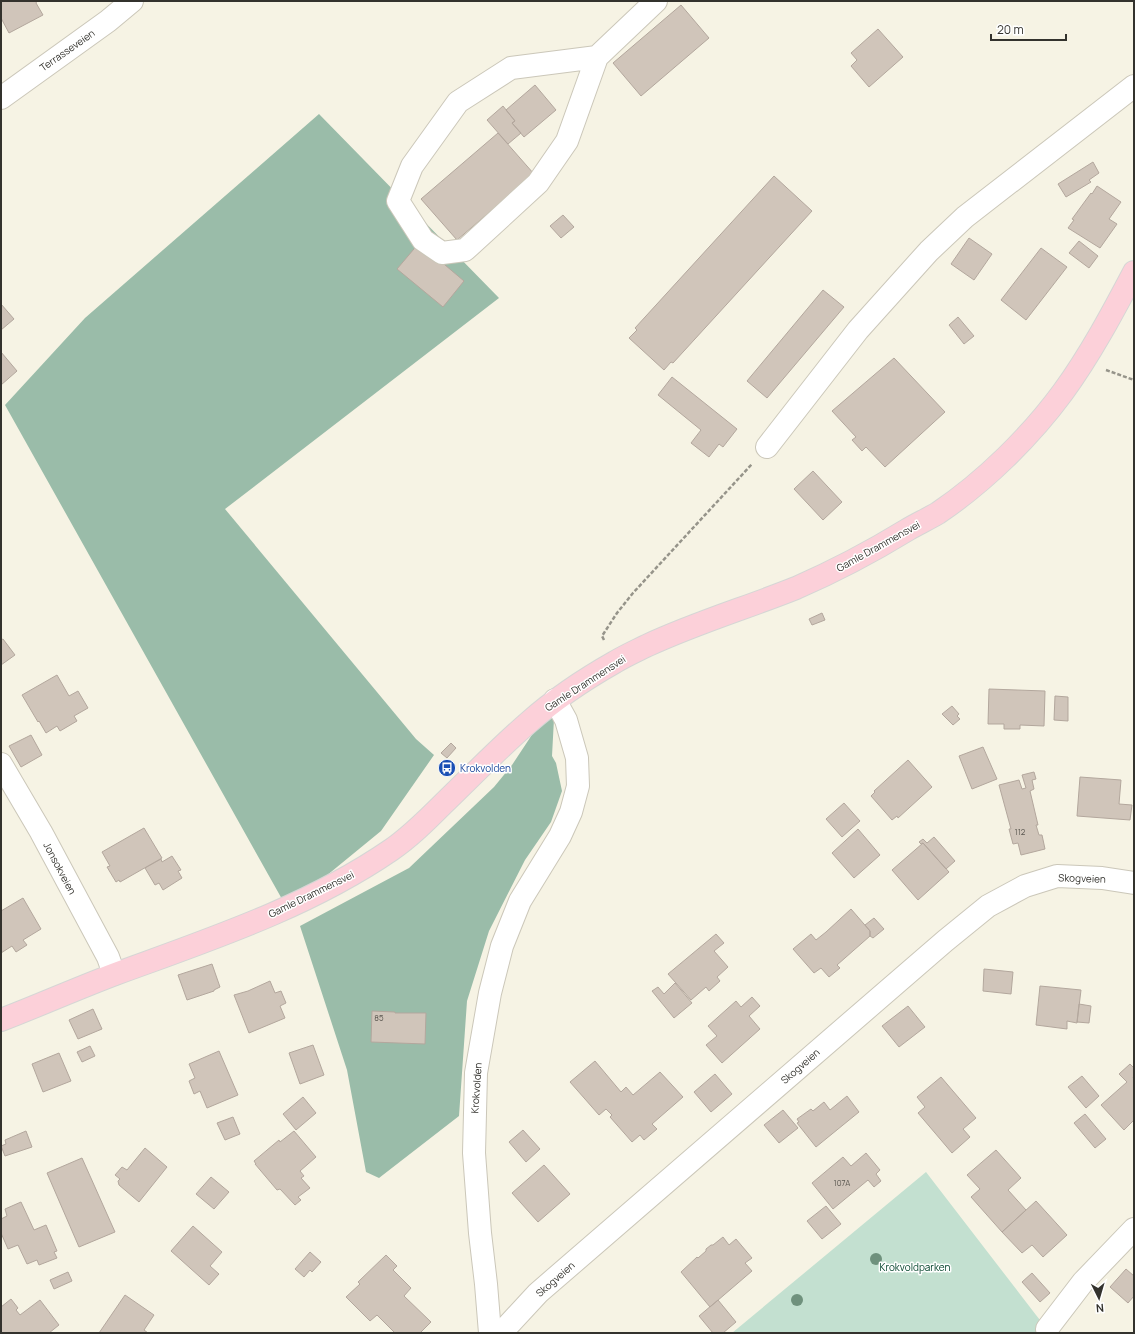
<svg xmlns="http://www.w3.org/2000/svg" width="1135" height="1334" font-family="Manrope,sans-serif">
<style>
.green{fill:#c3e0d0}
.forest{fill:#9abca9}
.building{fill:#d0c5ba;stroke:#b3a79d}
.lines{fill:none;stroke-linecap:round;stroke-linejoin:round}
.minor-casing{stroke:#cbc7b9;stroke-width:24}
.major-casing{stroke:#d6d6d5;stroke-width:24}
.path{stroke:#96948a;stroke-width:2.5;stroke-dasharray:4 2;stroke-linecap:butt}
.minor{stroke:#fff;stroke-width:22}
.major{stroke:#fcd0d9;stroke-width:22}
.tree{fill:#6f917d}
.labels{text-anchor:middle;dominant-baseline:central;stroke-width:3;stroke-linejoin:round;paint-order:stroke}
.number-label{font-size:8px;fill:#5a5750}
.street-label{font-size:10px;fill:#33322d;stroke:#fff}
.transit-label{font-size:10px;fill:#164399;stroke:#fff;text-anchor:start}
.park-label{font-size:10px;fill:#004129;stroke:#fff}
</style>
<rect width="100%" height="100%" fill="#f6f3e4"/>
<path class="green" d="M926,1172l110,143 11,14v4h-315z"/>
<path class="forest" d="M319,114l180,184 -274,211 191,230 18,16 -53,76 -94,77 -282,-503 80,-87z
M555,700l-3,56 4,7 6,28 -11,31 -26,38 -36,71 -22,70 -8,115 -80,62 -13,-6 -19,-102 -47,-144 109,-58 85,-81 18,-22z"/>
<path class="building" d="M1,1h36l-1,2 7,12 -34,18 -8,-15z
M681,5l28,33 -68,58 -28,-33z
M878,29l25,28 -34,30 -18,-21 6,-6 -6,-7z
M535,85l21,25 -32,27 -12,-14 3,-2 -9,-11z
M503,106l12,15 -3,2 9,10 -13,11 -21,-24z
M498,133l36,41 -77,66 -36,-41z
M1093,162l6,11 -10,7 2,2 -25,15 -8,-13z
M774,176l38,35 -139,152 -2,-1 -7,8 -35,-32 8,-8 -2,-2z
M1097,186l24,16 -12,17 8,5 -17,24 -32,-20 6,-8 -2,-1 19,-26 1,1z
M563,215l11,12 -13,11 -11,-12z
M969,238l23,16 -18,26 -23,-16z
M1079,241l19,15 -9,12 -20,-15z
M419,243l45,38 -21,26 -46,-38z
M1041,248l26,19 -41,53 -25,-20z
M823,290l21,17 -77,91 -20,-17z
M1,304l13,15 -13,11z
M958,317l16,19 -10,8 -15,-19z
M1,352l16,19 -16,14z
M894,358l51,54 -60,55 -19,-20 -4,4 -10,-11 4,-3 -24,-26z
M672,377l65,52 -14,18 -4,-3 -10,13 -18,-14 10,-13 -43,-35z
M813,471l29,31 -19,18 -29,-31z
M822,613l3,7 -13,5 -3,-6z
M3,639l12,16 -14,10v-25z
M57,675l12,21 9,-5 10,17 -14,8 3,5 -17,10 -3,-5 -11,7 -7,-12 -1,1 -16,-27z
M989,689l56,2 -1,35 -24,-1v4h-16v-5h-16z
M1055,696l13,1v24l-14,-1z
M952,706l7,8 -2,2 3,3 -7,6 -11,-11z
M31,735l11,20 -21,12 -12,-21z
M451,743l5,5 -9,10 -6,-5z
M983,747l14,32 -25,10 -13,-33z
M908,760l24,27 -34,31 -1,-2 -5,4 -21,-24 4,-4 -1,-1z
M1034,772l2,7 -4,1 2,9 -4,2 8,34h-2l3,10h3l3,14 -24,6 -3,-12 -5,1 -4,-15h2l-12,-44 20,-5 3,9 4,-1 -4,-13z
M1080,777l41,3 -2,24 13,1 -2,15 -53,-4z
M844,803l16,18 -18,16 -16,-18z
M144,828l18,30 -42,24 -1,-2 -3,2 -9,-15 3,-1 -8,-14z
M858,829l22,26 -26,23 -22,-25z
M934,837l21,24 -9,8 -23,-26 -2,1 -2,-2 4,-3 4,4z
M923,843l26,29 -31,28 -26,-30z
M172,856l9,14 -3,1 4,7 -19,12 -4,-7 -4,2 -10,-17 16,-9 1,3z
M23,898l18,31 -18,11 4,5 -11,7 -4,-6 -11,7v-42z
M851,909l19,22v5l-33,29 3,3 -11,9 -8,-9 -7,5 -21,-24 18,-15 5,6 10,-8z
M874,918l10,11 -11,9 -3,-2v-5l-5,-6z
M716,934l8,9 -10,8 14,16 -11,10 3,4 -11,10 -3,-4 -15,13 -23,-26z
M212,964l8,23 -6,3v1l-27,9 -9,-25z
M984,969l29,3 -2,22 -28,-3z
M270,981l5,12 6,-2 5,12 -6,3 5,12 -36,15 -15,-38 14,-4z
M675,983l17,20 -18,15 -22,-27 6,-4 6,7z
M1040,986l41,4 -4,33 -10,-2v8l-31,-4z
M752,997l8,9 -11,10 11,13 -38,34 -16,-18 11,-9 -9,-10 28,-25 5,6z
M1079,1004l12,2 -2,17 -12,-1z
M908,1006l17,21 -26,20 -17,-21z
M93,1009l9,20 -24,10 -9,-19z
M372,1011l23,1v1h31l-1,31 -54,-2z
M313,1045l11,30 -24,9 -11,-31z
M90,1046l5,10 -13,6 -5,-10z
M219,1051l19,44 -31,13 -7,-17 -6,3 -5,-13 6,-3 -6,-14z
M59,1053l12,28 -28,11 -11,-28z
M595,1061l26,31 5,-5 7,8 27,-23 23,25 -31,27 5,5 -13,11 -4,-5 -8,7 -22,-25 2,-2 -6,-6 -7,6 -29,-33z
M1130,1064l4,4v8l-1,1 1,2v41l-10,10 -23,-25 26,-23 -8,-8z
M715,1074l17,20 -21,18 -17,-20z
M1082,1076l17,20 -13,12 -18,-21z
M941,1077l35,41 -13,11 7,8 -18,16 -34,-40 7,-6 -8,-10z
M847,1096l12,16 -43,35 -19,-24 2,-1 -2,-3 14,-10 2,2 11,-9 6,8z
M303,1097l13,16 -20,17 -13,-16z
M783,1110l15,18 -19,15 -15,-18z
M1085,1114l21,25 -11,9 -21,-25z
M233,1117l7,17 -15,6 -8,-17z
M523,1130l17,19 -14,13 -17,-20z
M26,1131l6,16 -27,9 -4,-10 5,-2 -1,-4z
M294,1131l22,26 -16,14 4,5 -3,2 9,10 -12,9 3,3 -6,5 -15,-16 -3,1 -22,-26h1l-2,-3 25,-21 1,2z
M145,1148l22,19 -28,35 -20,-17 -1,-4 2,-2 -5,-4 7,-8 5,3z
M996,1150l25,28 -13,12 18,20 -24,22 -31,-35 9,-8 -13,-14z
M866,1153l14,17 -4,4 5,7 -7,6 -6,-7 -35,29 -21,-26 31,-26 8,9z
M82,1158l33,74 -36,15 -32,-74z
M544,1165l26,29 -32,28 -26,-29z
M211,1177l18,15 -15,17 -18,-15z
M1036,1201l31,34 -24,22 -11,-12 -10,8 -20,-21z
M21,1202l13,28 12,-5 11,26 -3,1 3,6 -18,7 -2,-5 -10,4 -9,-19 -10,4 -7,-16v-14l6,-3 -2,-7z
M826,1206l15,18 -19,15 -15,-18z
M193,1226l29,26 -12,14 9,8 -10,11 -38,-34z
M723,1237l6,8 7,-6 16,19 -7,5 7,8 -42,36 -29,-35 16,-15 1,1 8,-7v-2l5,-4h2z
M310,1252l11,10 -9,10 -2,-2 -6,7 -9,-8z
M386,1255l11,11 -4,4 18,18 -7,8 27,26 -11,11h-25l-18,-18 -7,6 -24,-24 14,-13 -2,-2z
M1126,1269l8,7v20l-6,7 -18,-16z
M68,1272l4,9 -18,8 -4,-9z
M1032,1273l18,20 -10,9 -18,-20z
M125,1295l29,20 -10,15 4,3h-49z
M11,1299l7,9 -2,2 4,5 20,-15 19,25 -10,8h-48v-26z
M718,1300l18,22 -13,11h-10l-14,-17z"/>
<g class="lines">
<defs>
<path id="minor" d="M597,57l-86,11 -53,34 -46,64 -14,35 25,39 19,13 23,-3 73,-67 29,-42 30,-84 59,-56
M1,98l107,-77 24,-20
M767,447l91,-117 71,-79 36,-34 169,-131
M1,764l40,68 67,125 6,17
M1047,1329l36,-47 51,-53
M490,1333l-4,-49 -6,-51 -6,-80 2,-80 14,-80 12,-47 18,-45 40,-65 11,-24 7,-26 -1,-28 -11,-38 -11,-20
M501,1333l37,-40 407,-352 43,-35 37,-20 32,-10 45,2 32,5"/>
<path id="major" d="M1,1020c39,-15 77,-32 117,-47 93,-34 190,-66 273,-123 19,-13 36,-30 52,-46 29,-28 56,-56 86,-82 26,-23 56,-43 86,-60 10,-6 21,-11 31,-16 49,-23 100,-38 150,-58 39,-17 75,-36 111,-58 10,-6 21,-11 31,-17 46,-31 92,-76 125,-121 27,-37 50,-80 71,-120"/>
</defs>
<use href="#minor" class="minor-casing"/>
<use href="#major" class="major-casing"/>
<path class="path" d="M1106,370l28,10
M604,640l-2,-4 15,-23 16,-20 119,-129"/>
<use href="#minor" class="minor"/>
<use href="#major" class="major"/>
</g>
<g class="tree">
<circle cx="876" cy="1259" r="6"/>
<circle cx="797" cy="1300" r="6"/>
</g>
<defs>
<symbol id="bus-disc" viewBox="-11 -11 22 22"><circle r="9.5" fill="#1a4fb4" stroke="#fff"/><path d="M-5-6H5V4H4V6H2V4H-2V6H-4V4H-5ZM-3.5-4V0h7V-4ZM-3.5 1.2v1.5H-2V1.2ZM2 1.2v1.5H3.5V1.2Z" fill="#fff"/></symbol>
</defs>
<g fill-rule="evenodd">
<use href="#bus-disc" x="437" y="758" width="20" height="20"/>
</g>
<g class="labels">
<g class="number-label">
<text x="1020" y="831">112</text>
<text x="379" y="1017">85</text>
<text x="842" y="1182">107A</text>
</g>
<g class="street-label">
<text transform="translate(67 50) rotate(-35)">Terrasseveien</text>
<text transform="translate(878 546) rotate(-29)">Gamle Drammensvei</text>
<text transform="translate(585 683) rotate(-33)">Gamle Drammensvei</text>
<text transform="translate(60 868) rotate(62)">Jonsokveien</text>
<text transform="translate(1082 878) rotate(2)">Skogveien</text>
<text transform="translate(311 894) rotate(-26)">Gamle Drammensvei</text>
<text transform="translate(800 1066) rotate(-41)">Skogveien</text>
<text transform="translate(476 1088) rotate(-86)">Krokvolden</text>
<text transform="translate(555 1279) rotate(-41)">Skogveien</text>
</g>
<g class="transit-label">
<text x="460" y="768">Krokvolden</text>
</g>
<g class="park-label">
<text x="915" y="1267">Krokvoldparken</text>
</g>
</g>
<rect width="1135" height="1334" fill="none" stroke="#33322d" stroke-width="4"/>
<g transform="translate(1099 1298) rotate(175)" stroke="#ffffff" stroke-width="3" paint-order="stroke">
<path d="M0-3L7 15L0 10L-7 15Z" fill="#33322d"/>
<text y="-6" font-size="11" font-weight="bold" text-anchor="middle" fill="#33322d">N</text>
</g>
<path d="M991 34v6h75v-6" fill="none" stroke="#33322d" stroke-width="2"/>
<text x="997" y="34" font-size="12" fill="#33322d" stroke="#ffffff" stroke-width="3" paint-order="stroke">20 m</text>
</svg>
